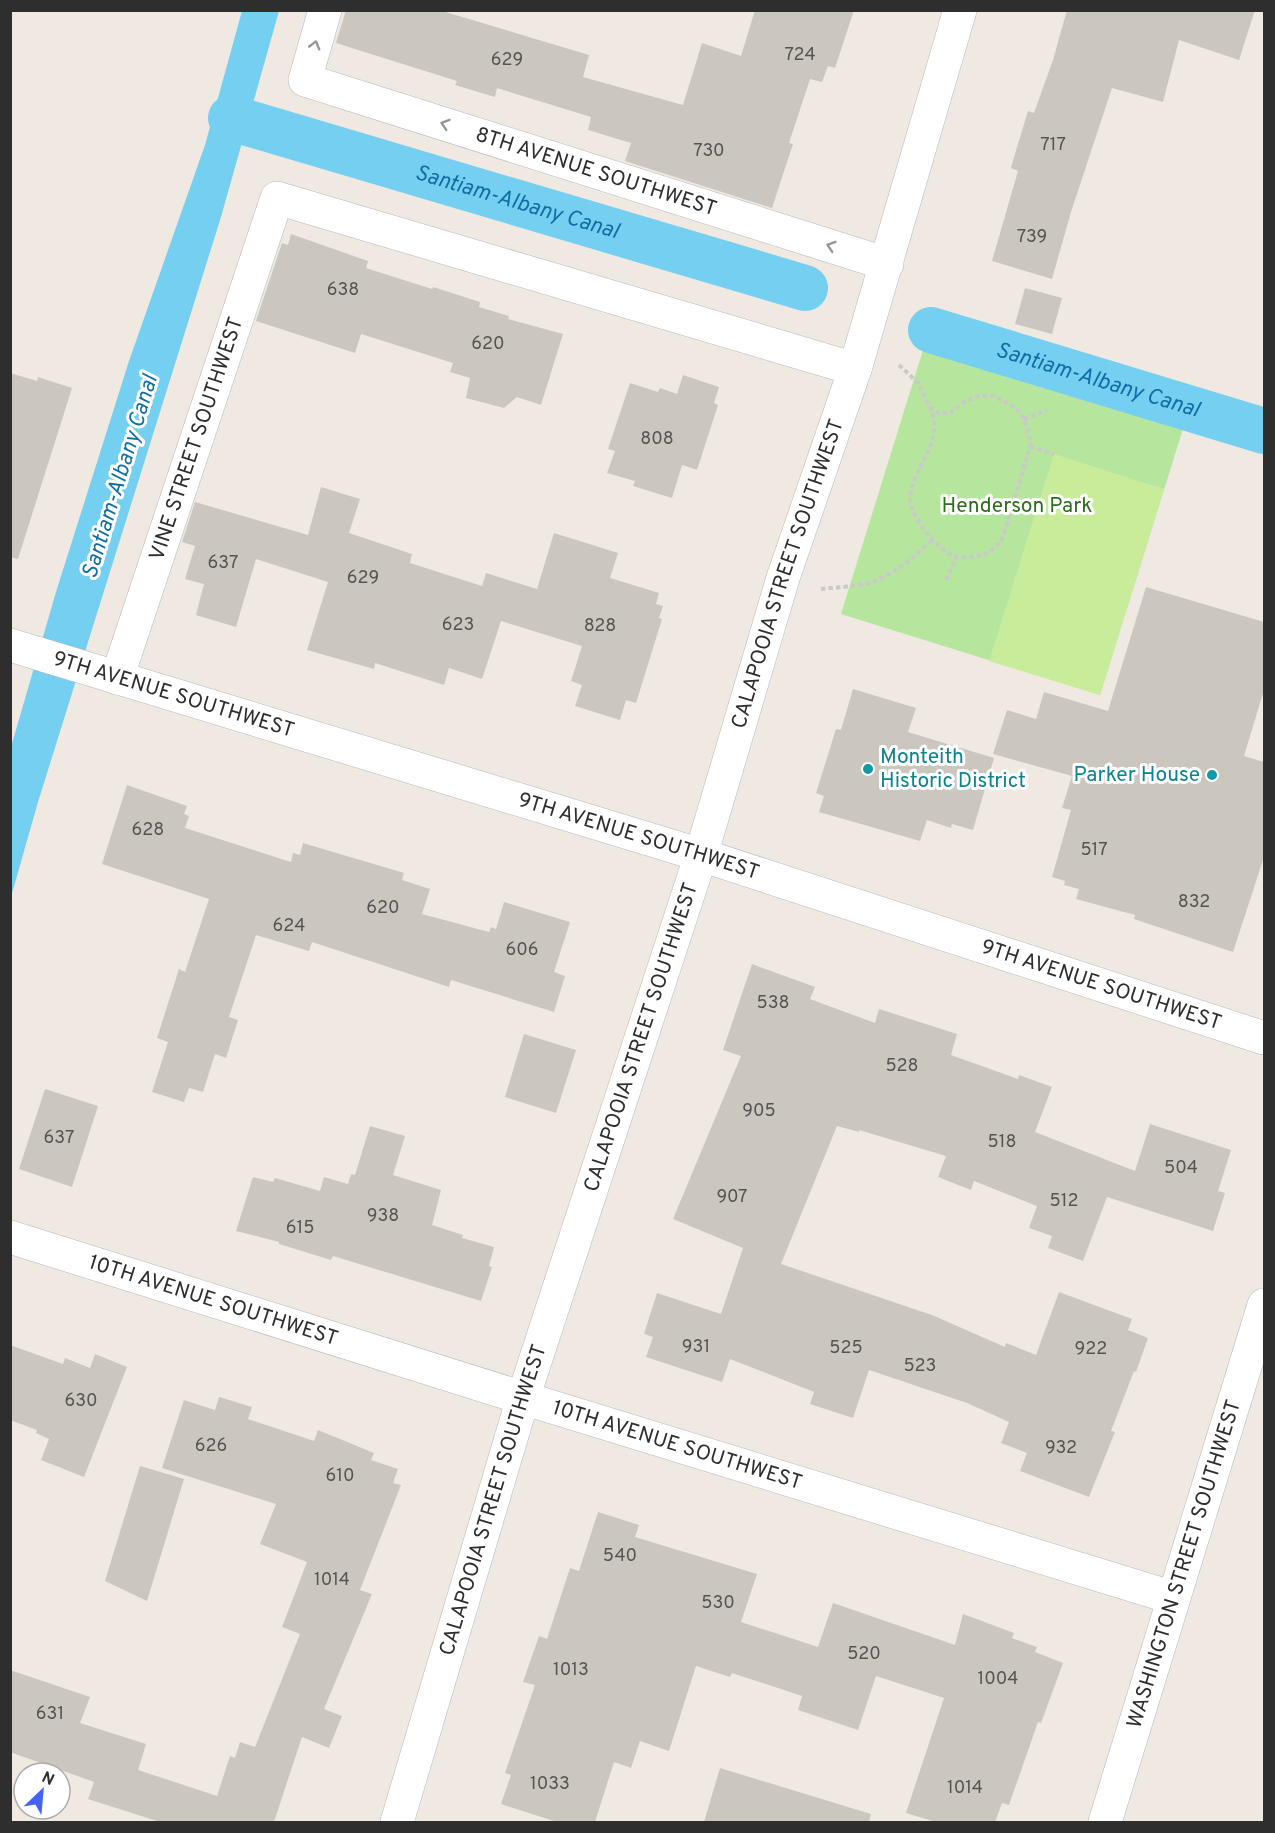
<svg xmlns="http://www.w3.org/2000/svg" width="1275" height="1833" font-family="Overpass,sans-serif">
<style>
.green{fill:#b6e59e}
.pitch{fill:#c9ec9a}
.water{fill:#75cff0}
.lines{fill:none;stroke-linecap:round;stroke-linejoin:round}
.canal{stroke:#75cff0;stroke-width:46}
.building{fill:#cbc7bf}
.minor-casing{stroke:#b4b7c1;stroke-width:34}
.tertiary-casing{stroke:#b4b7c1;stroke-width:34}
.path{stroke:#c9c9c9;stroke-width:4;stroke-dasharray:4.5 3;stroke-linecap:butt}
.minor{stroke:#fff;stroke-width:33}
.tertiary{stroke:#fff;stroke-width:33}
.oneway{stroke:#969696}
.culture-dot{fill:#0f9aa8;stroke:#fff;stroke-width:2}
.labels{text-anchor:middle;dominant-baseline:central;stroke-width:6;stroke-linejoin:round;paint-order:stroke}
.number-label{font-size:18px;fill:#555452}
.street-label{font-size:21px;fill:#2e2e2e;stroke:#fff}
.park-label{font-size:21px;fill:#2c6e1b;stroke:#fff}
.culture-label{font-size:21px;fill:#0d838f;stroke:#fff;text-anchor:start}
.water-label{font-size:22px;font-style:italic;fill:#0d6fa3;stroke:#fff}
</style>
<rect width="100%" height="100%" fill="#efe9e1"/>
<path class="green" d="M928,334l259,82 -87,279 -259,-81z"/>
<path class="pitch" d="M1054,454l110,35 -64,206 -111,-34z"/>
<path class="water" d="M242,11h37l-58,206 -183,585 -27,95v-150l45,-155 73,-231 76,-216z"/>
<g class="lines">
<g class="canal">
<path id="s1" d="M231,118l574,170"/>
<path id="s2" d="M931,330l333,101"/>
</g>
</g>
<path class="building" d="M346,10h93l150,45 -6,22 100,28 19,-62 39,13 14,-46h99l-19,58 -7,-2 -6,16 -12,-3 -21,64 4,1 -21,64 -147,-47 6,-18 -43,-13 3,-13 -94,-29 -2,9 -40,-12 2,-4 -121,-38z
M1067,10h188l-16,50 -60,-20 -16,62 -51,-14 -41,124 -19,67 -60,-18 26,-90 -7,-3 3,-11 14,-46 6,2 19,-53z
M291,234l77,27 -2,7 66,21 1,-2 47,15 -1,5 30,9 -1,3 55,15 -22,71 -24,-8 -13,11 -38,-10 4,-20 -20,-6 3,-9 -92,-29 -6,19 -99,-32 26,-78 6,2z
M1025,288l37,10 -10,36 -37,-10z
M10,373l27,8 1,-4 34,11 -54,171 -8,-2z
M683,375l36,12 -5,16 4,2 -21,65 -15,-5 -10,33 -39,-12 2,-5 -28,-8 8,-22 -7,-2 22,-66 28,9 2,-4 17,6z
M321,487l39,12 -11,34 63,21 -2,9 72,23 4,-13 51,16 17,-56 64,20 -8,25 49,15 -3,11 7,2 -4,12 3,1 -26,84 -10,-3 -6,20 -45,-14 7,-21 -11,-4 11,-35 -81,-25 -19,58 -33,-11 -5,17 -69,-22 -1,6 -67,-19 21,-68 -72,-23 -20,68 -40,-12 8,-31 -19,-5 10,-33 -13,-4 13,-40 113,33z
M1146,587l118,35v68l-20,66 20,6v95l-31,95 -99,-33 1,-4 -59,-16 3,-10 -15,-4 1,-4 -13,-4 19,-67 -9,-2 10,-32 -79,-22 14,-44 29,9 8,-27 64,19z
M853,689l63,19 -8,24 86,26 -21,72 -21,-6 -1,4 -24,-8 -7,21 -101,-29 5,-16 -8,-3 20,-64 5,1z
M127,785l60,21 -3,8 5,2 -4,12 106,34 2,-9 7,2 3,-12 101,30 -2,7 28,9 -8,25 67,18 2,-5 5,2 8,-27 66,20 -16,50 11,4 -11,36 -103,-32 -2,7 -137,-45 -3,9 -53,-16 -27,82 9,3 -12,38 -11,-4 -12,38 -14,-4 -5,14 -32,-10 16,-50 -11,-4 22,-69 6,3 24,-73 -107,-35z
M752,964l63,23 -5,12 65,24 4,-14 78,25 -6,21 67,24 1,-4 33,12 -17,45 100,39 15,-47 81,26 -13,41 7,2 -12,38 -106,-34 -24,64 -35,-13 4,-12 -23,-8 8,-22 -63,-25 -3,9 -33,-13 8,-21 -87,-26v2l-22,-6 -56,138 151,51 73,32 1,-4 30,12 23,-63 73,27 -4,11 20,8 -12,34 -2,-1 -23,60 4,1 -26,65 -69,-26 7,-18 -26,-10 8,-21 -42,-19 -98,-33 -16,48 -43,-14 4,-12 -84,-33 -8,23 -76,-25 7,-20 -9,-3 13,-41 64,21 22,-66 -70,-29 68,-163 -18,-6z
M524,1034l52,16 -20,63 -51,-16z
M45,1089l53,17 -26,81 -53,-18z
M370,1126l35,10 -12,39 48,15 -9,35 31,10 -1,3 32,9 -5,19 3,1 -11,34 -148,-45 -2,4 -52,-16v-2l-43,-11 17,-54 20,5 2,-4 45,13 4,-14 24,7 3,-10 4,1z
M10,1345l53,19 2,-6 25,10 5,-14 32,13 -43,110 -43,-17 8,-21 -13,-6 1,-3 -27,-10z
M219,1397l33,10 -4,12 66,22 4,-11 56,23 -3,7 27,9 -5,14 8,2 -41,105 12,4 -48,115 18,7 -13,32 -27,-11 -28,85h-114l-72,-23 6,-17 -84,-30v-82l80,27 -10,26 66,21 -8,26 79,26 13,-40 5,2 5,-16 15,5 45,-113 -18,-7 25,-65 -47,-18 16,-40 -114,-36 22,-68 31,10z
M140,1466l44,13 -37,122 -42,-20z
M598,1512l41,13 -4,12 122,37 -16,48 77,25 15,-44 122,42 8,-31 51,19 -2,5 25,9 -2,5 28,11 -22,60 -3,-1 -29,83 -7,-2 -7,19h-59l-30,-9 38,-115 -68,-22 -18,54 -60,-20 4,-14 -70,-23 -2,4 -34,-11 -27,85 -29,-10 -9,27 -17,-6 -19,60h-38l-56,-18 10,-29 -6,-2 30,-88 -12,-3 16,-46 8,3 23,-71 9,3z
M720,1768l151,46 -2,8h-165z"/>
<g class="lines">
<defs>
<g id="minor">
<path id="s3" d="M325,10l-20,70 582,184"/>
<path id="s4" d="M117,678l160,-480 578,171"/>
<path id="s5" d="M10,1237l513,161 651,200"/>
<path id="s6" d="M397,1822l126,-424 178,-543 82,-277 72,-209 105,-359"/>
</g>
<g id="tertiary">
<path id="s7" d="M10,645l691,210 563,183"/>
<path id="s8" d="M1105,1822l159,-517"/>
</g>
</defs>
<use href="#minor" class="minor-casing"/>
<use href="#tertiary" class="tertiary-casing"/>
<path class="path" d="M899,365l19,18 11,23 10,7h11l14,-11 15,-6h15l22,12 8,11 7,24 -27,92c-6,11 -15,20 -28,21 -5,1 -14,2 -19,1 -18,-5 -48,-41 -47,-60 3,-32 38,-58 19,-91
M1024,419l23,-9
M1030,447l24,7
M946,580l11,-23
M821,589c16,-2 33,-2 48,-6 25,-8 45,-26 63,-43"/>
<use href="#minor" class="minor"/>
<use href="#tertiary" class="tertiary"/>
</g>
<defs><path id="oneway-chevron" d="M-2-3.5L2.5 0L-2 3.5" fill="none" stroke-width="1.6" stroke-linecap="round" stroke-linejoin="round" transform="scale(1.5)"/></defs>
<g class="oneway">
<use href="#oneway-chevron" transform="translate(315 45) rotate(-74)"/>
<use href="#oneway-chevron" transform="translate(445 124) rotate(-162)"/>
<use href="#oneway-chevron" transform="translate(831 246) rotate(-162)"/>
</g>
<g class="culture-dot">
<circle cx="868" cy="769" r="6"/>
<circle cx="1212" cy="775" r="6"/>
</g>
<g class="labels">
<g class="number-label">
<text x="800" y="55">724</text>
<text x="507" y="60">629</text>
<text x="1053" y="145">717</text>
<text x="709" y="151">730</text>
<text x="1032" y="237">739</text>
<text x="343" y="290">638</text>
<text x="488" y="344">620</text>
<text x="657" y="439">808</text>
<text x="223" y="563">637</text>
<text x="363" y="578">629</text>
<text x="458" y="625">623</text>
<text x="600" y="626">828</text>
<text x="148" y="830">628</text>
<text x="1094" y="850">517</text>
<text x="1194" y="902">832</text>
<text x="383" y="908">620</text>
<text x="289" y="926">624</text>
<text x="522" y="950">606</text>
<text x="773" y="1003">538</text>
<text x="902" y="1066">528</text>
<text x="759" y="1111">905</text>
<text x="59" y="1138">637</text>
<text x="1002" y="1142">518</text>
<text x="1181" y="1168">504</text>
<text x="732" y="1197">907</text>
<text x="1064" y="1201">512</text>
<text x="383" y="1216">938</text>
<text x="300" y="1228">615</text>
<text x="696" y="1347">931</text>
<text x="846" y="1348">525</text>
<text x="1091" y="1349">922</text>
<text x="920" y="1366">523</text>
<text x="81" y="1401">630</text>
<text x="211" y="1446">626</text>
<text x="1061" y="1448">932</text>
<text x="340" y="1476">610</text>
<text x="620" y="1556">540</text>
<text x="332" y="1580">1014</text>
<text x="718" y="1603">530</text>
<text x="864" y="1654">520</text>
<text x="571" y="1670">1013</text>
<text x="998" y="1679">1004</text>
<text x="50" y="1714">631</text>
<text x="550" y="1784">1033</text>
<text x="965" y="1788">1014</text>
</g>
<g class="street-label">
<text stroke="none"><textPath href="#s3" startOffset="378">8TH AVENUE SOUTHWEST</textPath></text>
<text stroke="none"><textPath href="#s4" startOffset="252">VINE STREET SOUTHWEST</textPath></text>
<text stroke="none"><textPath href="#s6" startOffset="1308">CALAPOOIA STREET SOUTHWEST</textPath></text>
<text stroke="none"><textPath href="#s7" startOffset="171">9TH AVENUE SOUTHWEST</textPath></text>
<text stroke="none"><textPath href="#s7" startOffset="657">9TH AVENUE SOUTHWEST</textPath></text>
<text stroke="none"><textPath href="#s7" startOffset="1143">9TH AVENUE SOUTHWEST</textPath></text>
<text stroke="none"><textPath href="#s6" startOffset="822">CALAPOOIA STREET SOUTHWEST</textPath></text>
<text stroke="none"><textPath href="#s5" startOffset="213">10TH AVENUE SOUTHWEST</textPath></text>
<text stroke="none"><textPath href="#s5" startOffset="699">10TH AVENUE SOUTHWEST</textPath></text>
<text stroke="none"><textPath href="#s6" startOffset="336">CALAPOOIA STREET SOUTHWEST</textPath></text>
<text stroke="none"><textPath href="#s8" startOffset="270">WASHINGTON STREET SOUTHWEST</textPath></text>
</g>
<g class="park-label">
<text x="1017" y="506">Henderson Park</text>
</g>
<g class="culture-label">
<text x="880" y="757">Monteith<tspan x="880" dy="24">Historic District</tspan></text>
<text x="1200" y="775" text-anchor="end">Parker House</text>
</g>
<g class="water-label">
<text stroke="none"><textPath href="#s1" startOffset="298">Santiam-Albany Canal</textPath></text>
<text stroke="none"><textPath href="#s2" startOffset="174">Santiam-Albany Canal</textPath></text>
<text transform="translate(121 477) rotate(-73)">Santiam-Albany Canal</text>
</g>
</g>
<rect width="1275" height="1833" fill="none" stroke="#2e2e2e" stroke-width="24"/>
<g transform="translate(42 1791) rotate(26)"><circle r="28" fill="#ffffff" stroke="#ababab" stroke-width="1.5"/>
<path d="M0-4.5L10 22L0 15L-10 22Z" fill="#4264fb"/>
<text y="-9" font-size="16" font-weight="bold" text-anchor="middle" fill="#2e2e2e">N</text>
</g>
</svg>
